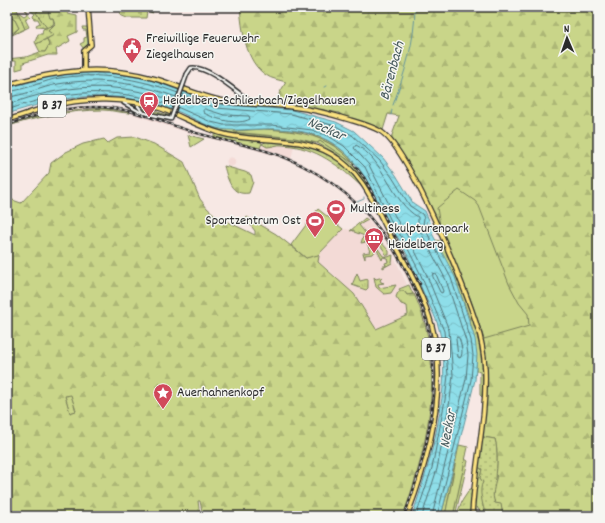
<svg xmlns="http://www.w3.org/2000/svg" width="605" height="523" font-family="Dekko,sans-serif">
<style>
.built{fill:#f3dad6}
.grass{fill:url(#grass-tufts);stroke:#7a805a}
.forest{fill:url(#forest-firs);stroke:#7a805a;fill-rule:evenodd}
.cemetery{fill:url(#cemetery-stones);stroke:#7a805a}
.park{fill:#c9d589;stroke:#7a805a}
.garden{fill:url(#garden-dots);stroke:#7a805a}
.water{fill:url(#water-waves);stroke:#66969d}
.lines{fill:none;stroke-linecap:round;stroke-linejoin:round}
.shore{stroke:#537377;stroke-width:1}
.stream{stroke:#66969d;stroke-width:1}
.canal{stroke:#8edee9;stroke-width:2}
.minor-casing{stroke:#2b2b2b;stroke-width:5.5}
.major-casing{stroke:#2b2b2b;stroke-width:6}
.minor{stroke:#f6f6f2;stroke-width:2.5}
.major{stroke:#fae180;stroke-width:3.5}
.rail-casing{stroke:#2b2b2b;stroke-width:2.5}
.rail{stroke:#f6f6f2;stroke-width:1;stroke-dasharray:3;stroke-linecap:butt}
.minor-bridge-casing{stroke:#2b2b2b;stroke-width:5.5;stroke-linecap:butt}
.minor-bridge{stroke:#f6f6f2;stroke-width:2.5}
.labels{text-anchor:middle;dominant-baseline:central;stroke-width:3;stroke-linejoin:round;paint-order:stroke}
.shield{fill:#f6f6f2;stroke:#686867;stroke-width:1}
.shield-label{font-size:13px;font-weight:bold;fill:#2b2b2b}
.poi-label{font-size:14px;fill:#2b2b2b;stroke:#f6f6f2;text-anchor:start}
.water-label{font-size:15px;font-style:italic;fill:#44585a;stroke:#f6f6f2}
</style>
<defs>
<pattern id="grass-tufts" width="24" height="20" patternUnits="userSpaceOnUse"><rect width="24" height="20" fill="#c9d589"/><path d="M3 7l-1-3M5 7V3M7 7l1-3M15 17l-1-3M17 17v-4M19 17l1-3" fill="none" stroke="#adb776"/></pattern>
<pattern id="forest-firs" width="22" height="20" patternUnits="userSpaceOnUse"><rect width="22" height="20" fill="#c9d589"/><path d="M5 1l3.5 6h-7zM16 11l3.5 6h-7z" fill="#adb776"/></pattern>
<pattern id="cemetery-stones" width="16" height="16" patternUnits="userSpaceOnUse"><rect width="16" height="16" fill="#c9d589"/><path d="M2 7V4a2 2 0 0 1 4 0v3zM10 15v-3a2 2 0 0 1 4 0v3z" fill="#adb776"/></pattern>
<pattern id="garden-dots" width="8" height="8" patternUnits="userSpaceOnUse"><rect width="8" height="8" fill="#c9d589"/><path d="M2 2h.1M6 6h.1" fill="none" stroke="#adb776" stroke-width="1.8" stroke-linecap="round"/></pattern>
<pattern id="water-waves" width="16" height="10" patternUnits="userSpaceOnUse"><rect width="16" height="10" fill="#8edee9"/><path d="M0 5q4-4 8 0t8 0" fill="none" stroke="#7bbfc8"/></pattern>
</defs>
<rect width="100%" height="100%" fill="#f7e8e4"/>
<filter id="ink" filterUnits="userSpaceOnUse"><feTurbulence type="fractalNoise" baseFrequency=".025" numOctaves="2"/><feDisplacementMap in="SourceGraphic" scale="8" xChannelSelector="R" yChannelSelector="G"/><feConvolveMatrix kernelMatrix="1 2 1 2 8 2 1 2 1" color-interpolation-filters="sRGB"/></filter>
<g filter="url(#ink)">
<path class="built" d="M93,106l38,4 57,20 72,18 2,-5 4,3 15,-2 13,2 -3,13 32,18 27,19 15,14 19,23h2l34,67 11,35 3,27v28l-6,47 -7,34 -16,45h-2l15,-43 7,-36 7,-55 -1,-24 -4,-28 -9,-28 -19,-40 -21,-33 -18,-20 -21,-19 -29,-19 -20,-10 -40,-13 -58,-14 -69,-23 -21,-3 -47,4 -48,14v-2l29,-10z
M226.5 162a4.5 4.5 0 1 1 9 0a4.5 4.5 0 1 1-9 0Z
M366,217l13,16v7l8,6 10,17 10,22 -8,4 -1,10 3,5 6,2 1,9 -32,14 -22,-35 -6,-4 -19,-20 -12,-8 1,-7 25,-26 8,1z"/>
<path class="grass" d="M38,7h9l3,11h3l1,6 -7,4 -11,-15 3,-4z
M7,15l8,5 4,8 -8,6 -4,-4z
M82,27h7l1,18 -6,4 -4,-5 4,-2v-4l3,-1 -1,-7h-3z
M47,39l2,6 -4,7h-5l-4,-8z
M102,108l28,5c-9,0 -18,-3 -27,-3 -33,0 -65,7 -95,16l38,-12z
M144,108l27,8 -2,1 -25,-6z
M200,121c22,10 41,8 64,8 34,-1 69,6 91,35l-22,-19 -26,-12 -43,-4 -30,2 4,2 57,5 21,5 -80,-9 -17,-4 -20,-8z
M214,134l46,8 2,1 -2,5 -46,-11z
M267,141c37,3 78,10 96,47 -23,-22 -47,-41 -80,-43 -6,-1 -10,2 -16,2l-5,-3z
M320,141l24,16 12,11h4l10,20 -1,2 -10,-15 -11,-11 -11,-10 -20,-11z
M365,218l3,2 -9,5 8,10 8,-5 4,10 10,11v4h-3c-4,-13 -18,-18 -32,-23v-2l-4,1z
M363,237l8,3 5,10 -3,4 -8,1v4l-2,-6 7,-1 -3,-10 -6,1z
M372,240l11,16 5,1 5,-2 -1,8 -9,5v-2h3l-1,-3 3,-1 -1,-4 -4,-1 -1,3z
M435,240l6,1c23,50 46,99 41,156l-2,-2v-23l-4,-1c3,-47 -21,-90 -41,-131z
M357,273l3,8 8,-2v9l-2,2 -14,-5z
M374,277l2,2 7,-2 -3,3 1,2 3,1 -6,1 1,4 17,-3 -5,8 -7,1 -8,-7z
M409,285l4,9 -6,1 -3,-4h-4l-1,-2z
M71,394l5,17 -6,2 -5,-17z
M52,397l1,4 -4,4 -2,6 -3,-9z
M465,459l3,2 -13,55h-2z
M456,460l-11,56h-4z
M478,467l4,2 -2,9 3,4v24l3,9 5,1h-8l-6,-9 -1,9h-3z
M470,489h3l-3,27h-14l6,-15z"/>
<path class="forest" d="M8,7h8l9,22 -13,6 7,-7 -4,-8 -8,-5z
M47,7h19l2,7 9,2v16l-9,4 2,5 -14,8 1,6h-9l-25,8v5l-7,2v-9h-8l2,4h-3v-6l19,-2 14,-5h5l4,-7 -2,-6 6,-4 -5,-4 7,-7 -2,-6h-3z
M240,7h358v509h-95l-2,-11 -6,-2c-4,-9 -1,-16 1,-25 1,-12 2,-28 -1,-39l-12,-2 3,-47 -6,-60 -5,-17 -53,-123 -31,-52 8,-22 -11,-2 -5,16 -35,-10 -9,-7 -42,-8 -18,-1v-10l7,-12c-6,-2 -15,-3 -20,-7 -21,-13 -24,-47 -26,-68z
M135,137l19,7 30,18 16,37 7,9 9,8 39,19v-4l-9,-12 1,-2 29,17 30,24 11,-4 2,2 -1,6 36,32 22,35 32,-14 -1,-9 -6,-2 -5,-7 2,-5 6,-1 3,4 7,-1c33,71 14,152 -11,222h-200l-3,-15h-2l2,15h-193v-318l14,5 28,-30 2,-10 15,-11 17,-8 21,-5 4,4 9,-5zM71,395l5,16 -6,2 -5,-17z"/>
<path class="cemetery" d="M123,7h25l5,6 -6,-2 -1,7h-19l-7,-3z
M188,135l16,4 -13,8z
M224,166l21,6 6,3 2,7 -4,11c-18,3 -21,-13 -25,-27z"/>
<path class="park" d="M264,129c35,2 65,6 89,34l-33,-22 -3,2 -22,-5 -61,-6v-1z
M459,190l16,11 4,5 30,78 10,19 9,11 1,12 -45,13 -15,-44 -28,-64 -4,-23z
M318,209l25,20 -25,26 -12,3 -15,-13z
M459,445l9,2 -15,69h-8z"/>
<path class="garden" d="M32,7h6l1,2 -3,4 11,15 -10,-1 -1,-2 4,-2 -2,-4h-4l-1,-3 2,-2 -5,-4 3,-1z
M26,9l4,8 -5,2 4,8 -4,2 -7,-17 6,4 3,-2 -2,-4z
M53,25l-5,6 6,4 -18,9 -1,-2 3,-8h4l1,-5z
M483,437l12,2c3,11 2,27 1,39 -1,9 -5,16 -1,25l6,1 2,12h-17c-3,-10 -8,-26 -3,-34l-3,-4 2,-9 -4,-2z"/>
<path class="water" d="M102,71l46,8 69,25 75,6 44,12 18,9 29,27 13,17 17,28 12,8 4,9 -3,2 29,55 20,62 2,16 -2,25 -34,136h-29c18,-53 42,-131 27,-187 -3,-13 -11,-25 -16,-37 -7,-17 -14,-35 -23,-51 -4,-6 -9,-12 -12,-19 -16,-31 -28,-65 -61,-82 -20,-10 -44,-12 -66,-11 -14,0 -30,3 -45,-1 -15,-4 -29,-14 -45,-19 -61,-20 -103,-15 -164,5v-26l49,-13z"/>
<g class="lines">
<path class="shore" d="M7,92c16,-2 32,-9 47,-13 43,-8 84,-1 124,14
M182,94l34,14 75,6 45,12 16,9 28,26 12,16 18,29 12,8 2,4 -1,7 28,53 20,62 2,15 -2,25 -34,136
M7,97c16,-1 35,-10 51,-13 41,-7 80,-1 118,13
M7,105c60,-22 107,-24 168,-4
M177,107l34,15 13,3h48l40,5 18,7 14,9 21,21 27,56 11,16 17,34 24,58 4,44 -3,25 -13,68 -16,48
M205,109l19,6 25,1 1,3c-12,7 -35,0 -46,-6l-1,-2z
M7,110c60,-21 105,-24 166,-4
M433,273l3,1 7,17 -1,2 -2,-1 -7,-15z
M457,337l2,1c2,5 5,16 1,20l-2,-1 -2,-18z
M422,516l15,-47 13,-69 3,-25 -4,-45 -24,-59 -17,-34 -11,-17 -28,-55 -15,-17 2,-3c28,14 36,58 62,72v10l28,53 20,61 2,14 -2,24 -34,137"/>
<path class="stream" d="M88,46v-16
M324,87l3,-1
M393,105c12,-33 22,-63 22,-98
M391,115l1,-5
M364,197v1
M357,202l7,-3"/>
<path class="canal" d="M428,221l5,10 -1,2"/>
<defs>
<path id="minor" d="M187,74l4,-6c17,-3 49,27 63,36
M124,103l16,9 31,7 1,-3
M138,106l5,6"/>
<path id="major" d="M84,51l7,-6 -3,-38
M84,51v18
M7,85c52,-15 96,-21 149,-6 23,7 45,18 68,22 23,4 46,3 68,6 20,2 39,7 58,13 10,3 21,6 30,11 29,17 86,158 97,195 5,14 7,29 8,43 2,49 -11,98 -13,147
M7,120c14,-4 28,-10 42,-13 35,-10 78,-10 113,2 19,7 37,18 58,24 36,11 76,1 111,21 29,16 42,47 56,75 16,31 36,63 45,97 16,60 -3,133 -25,190"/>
</defs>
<use href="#minor" class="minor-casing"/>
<use href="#major" class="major-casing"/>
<use href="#minor" class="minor"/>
<use href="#major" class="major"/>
<defs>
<path id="rail" d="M7,125c39,-14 81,-24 122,-14 26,6 50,18 75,24 33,9 68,14 99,31 42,21 75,54 98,96 10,18 19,38 25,58 18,65 1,136 -22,196
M354,165l11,14 55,105"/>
</defs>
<use href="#rail" class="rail-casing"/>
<use href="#rail" class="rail"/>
<defs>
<path id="minor-bridge" d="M172,116l15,-42"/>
</defs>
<use href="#minor-bridge" class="minor-bridge-casing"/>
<use href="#minor-bridge" class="minor-bridge"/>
</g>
</g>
<defs>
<symbol id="civic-pin" viewBox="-11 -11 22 30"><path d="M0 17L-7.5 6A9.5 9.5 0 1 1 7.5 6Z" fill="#d1495b" stroke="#f6f6f2"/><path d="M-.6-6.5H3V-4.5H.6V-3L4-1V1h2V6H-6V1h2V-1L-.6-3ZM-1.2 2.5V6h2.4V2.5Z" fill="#fff"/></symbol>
<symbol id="station-pin" viewBox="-11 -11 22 30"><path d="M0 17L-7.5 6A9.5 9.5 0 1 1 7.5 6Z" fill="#d1495b" stroke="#f6f6f2"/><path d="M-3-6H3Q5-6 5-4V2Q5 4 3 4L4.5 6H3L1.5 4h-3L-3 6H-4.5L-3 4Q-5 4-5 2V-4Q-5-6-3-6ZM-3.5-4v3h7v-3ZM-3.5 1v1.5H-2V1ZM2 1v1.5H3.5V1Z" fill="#fff"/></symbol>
<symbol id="stadium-pin" viewBox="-11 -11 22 30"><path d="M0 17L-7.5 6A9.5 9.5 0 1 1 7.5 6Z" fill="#d1495b" stroke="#f6f6f2"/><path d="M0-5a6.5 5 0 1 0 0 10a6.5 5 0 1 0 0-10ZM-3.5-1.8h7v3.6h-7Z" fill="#fff"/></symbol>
<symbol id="museum-pin" viewBox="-11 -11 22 30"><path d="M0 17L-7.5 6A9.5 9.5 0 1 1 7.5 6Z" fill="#d1495b" stroke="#f6f6f2"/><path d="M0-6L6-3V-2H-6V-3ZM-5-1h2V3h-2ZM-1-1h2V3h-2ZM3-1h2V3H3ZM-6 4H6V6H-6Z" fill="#fff"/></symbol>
<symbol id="sight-pin" viewBox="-11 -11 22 30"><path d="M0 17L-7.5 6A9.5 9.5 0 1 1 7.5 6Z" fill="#d1495b" stroke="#f6f6f2"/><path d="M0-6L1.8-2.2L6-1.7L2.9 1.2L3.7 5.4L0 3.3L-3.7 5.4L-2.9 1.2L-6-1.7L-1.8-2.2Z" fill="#fff"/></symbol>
</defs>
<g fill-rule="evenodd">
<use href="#civic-pin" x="121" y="36" width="22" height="30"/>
<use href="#station-pin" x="138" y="90" width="22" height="30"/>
<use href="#stadium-pin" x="325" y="198" width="22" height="30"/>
<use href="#stadium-pin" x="304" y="210" width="22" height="30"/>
<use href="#museum-pin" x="363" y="226" width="22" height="30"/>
<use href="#sight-pin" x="152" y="382" width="22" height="30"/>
</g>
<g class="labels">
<g class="shield">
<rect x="38" y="95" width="28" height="22" rx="3"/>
<rect x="422" y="338" width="28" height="22" rx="3"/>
</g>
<g class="shield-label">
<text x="52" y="106">B 37</text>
<text x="436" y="349">B 37</text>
</g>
<g class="poi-label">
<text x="146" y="39">Freiwillige Feuerwehr<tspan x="146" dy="16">Ziegelhausen</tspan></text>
<text x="163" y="101">Heidelberg-Schlierbach/Ziegelhausen</text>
<text x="350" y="209">Multiness</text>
<text x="301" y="221" text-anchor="end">Sportzentrum Ost</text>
<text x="388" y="229">Skulpturenpark<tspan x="388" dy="16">Heidelberg</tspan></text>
<text x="177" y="393">Auerhahnenkopf</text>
</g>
<g class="water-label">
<text transform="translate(393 71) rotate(-75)">Bärenbach</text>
<text transform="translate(326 130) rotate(24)">Neckar</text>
<text transform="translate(449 429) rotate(-80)">Neckar</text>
</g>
</g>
<rect width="605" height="523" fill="none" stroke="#f6f6f2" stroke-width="24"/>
<rect x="12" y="12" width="581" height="499" fill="none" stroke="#2b2b2b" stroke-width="1.5" filter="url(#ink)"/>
<g transform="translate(567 38) rotate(358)" stroke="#f6f6f2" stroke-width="3" paint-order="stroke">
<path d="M0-3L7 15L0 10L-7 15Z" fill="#2b2b2b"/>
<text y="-6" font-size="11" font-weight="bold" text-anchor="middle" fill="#2b2b2b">N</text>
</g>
</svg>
